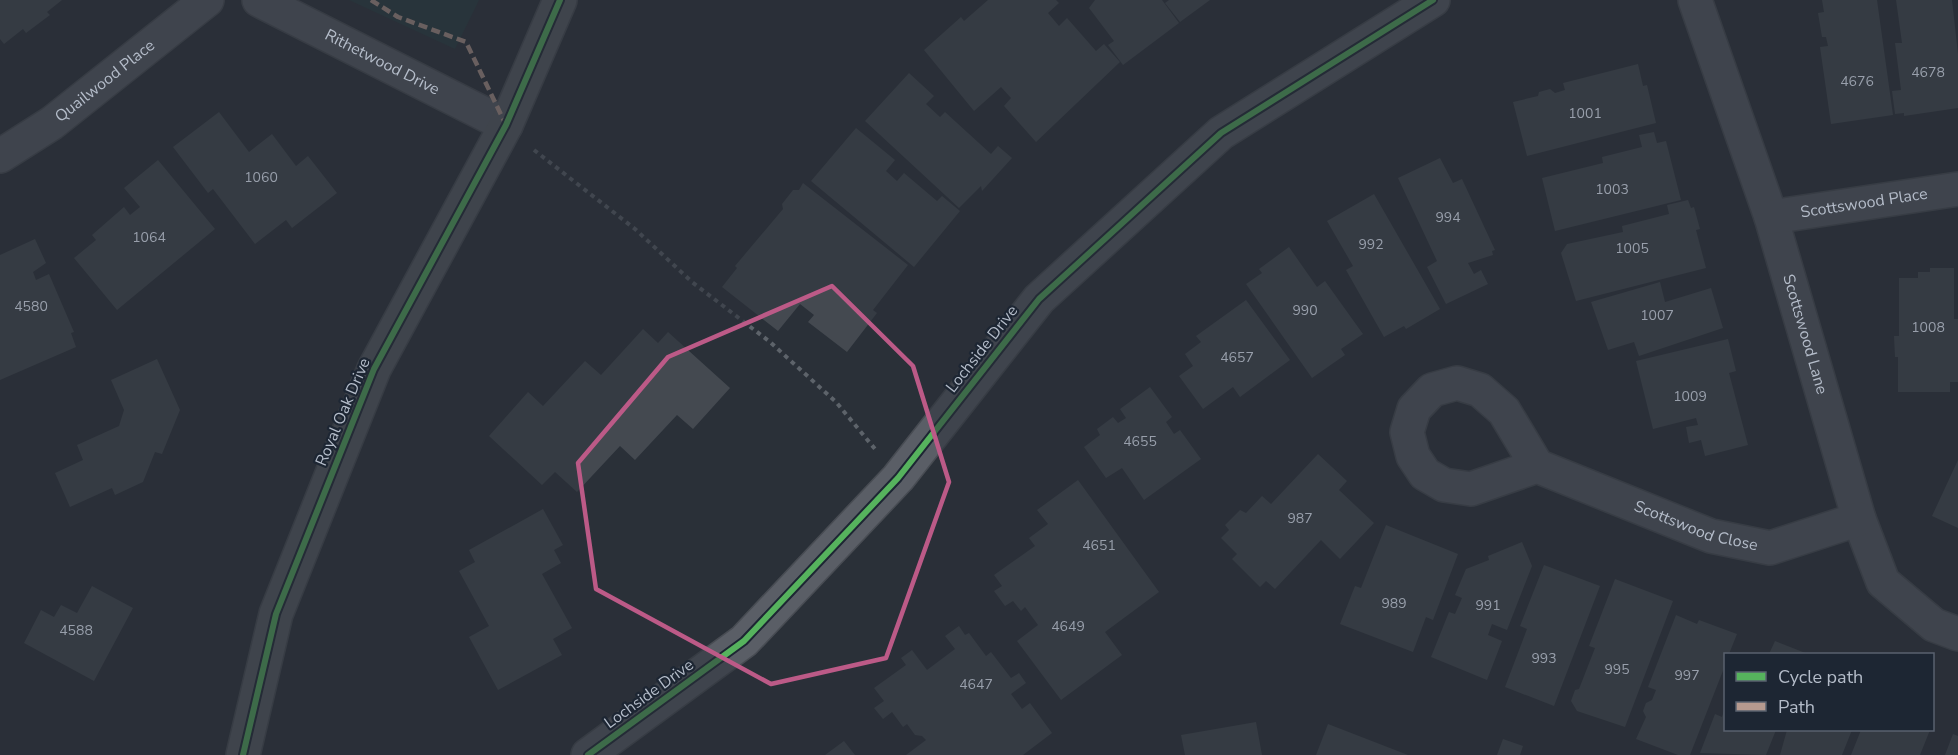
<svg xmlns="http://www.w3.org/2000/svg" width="1958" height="755" font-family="'Nunito Sans',sans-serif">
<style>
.green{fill:#273a3e}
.building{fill:#444950}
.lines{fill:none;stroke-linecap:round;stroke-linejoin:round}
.minor-casing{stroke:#484c53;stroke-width:36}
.secondary-casing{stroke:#484c53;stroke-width:36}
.path{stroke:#5d636a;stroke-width:4;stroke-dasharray:4.5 4.5;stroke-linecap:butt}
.minor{stroke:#5a5e66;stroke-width:33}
.secondary{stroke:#595d64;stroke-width:33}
.quiet{stroke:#b69a8f;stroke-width:4.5;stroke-dasharray:9 4.5;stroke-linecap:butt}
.cycleway-casing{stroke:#1d2633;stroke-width:10}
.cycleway{stroke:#56b35d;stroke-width:6}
.marked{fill:none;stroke:#bc5a87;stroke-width:4.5;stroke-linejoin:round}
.labels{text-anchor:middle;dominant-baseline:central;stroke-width:4.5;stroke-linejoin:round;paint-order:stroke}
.number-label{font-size:14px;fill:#989fab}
.street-label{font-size:16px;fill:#b4bcc9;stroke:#1d2633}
</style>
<rect width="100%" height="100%" fill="#2a3038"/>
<path class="green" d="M349,0h130l-24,49z"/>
<path class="building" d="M0,0h62l-15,12 3,3 -24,18 -3,-4 -19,15 -4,-5z
M988,0h68l3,3 -11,10 11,13 8,-8 29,33 8,-7 16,18 -84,80 -32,-36 7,-8 -10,-11 -27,24 -50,-61 37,-33 3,4z
M1095,0h67l17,23 -56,42 -15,-20 6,-4 -25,-33z
M1169,0h41l-30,22 -15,-19z
M1822,0h55l16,115 -62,9 -11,-77 8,-1 -2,-9h-4l-4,-24 6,-1z
M1896,0h56l6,54v54l-54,8v-3l-9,1 -3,-23 9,-1 -6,-47h7z
M1638,64l5,22 4,-1 9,38 -129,33 -14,-54 25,-6 1,-4 11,-3 5,4 10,-3 -2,-7z
M909,73l25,23 -8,8 14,13 5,-5 46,42 7,-8 14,12 -30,33 -1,-5 -22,22 -94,-87z
M219,112l30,40 23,-18 24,32 12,-10 29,37 -45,35 -6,-8 -31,24 -42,-55 -5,4 -35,-46z
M856,128l39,32 -9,11 11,10 7,-8 33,28 5,-5 18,15 -46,56 -103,-86z
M1654,132l3,11 9,-2 15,59 -126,31 -13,-53 61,-15 -1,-6 40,-10 -3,-12z
M1440,158l13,25 9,-4 33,71 -3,1 1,4 -25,8 6,11 7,-4 7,14 -42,20 -19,-37 10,-6 -39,-83z
M158,160l57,69 -98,81 -43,-52 22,-18 -4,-5 32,-28 6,8 10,-8 -16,-19z
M803,183l105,82 -35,45 4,3 -30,39 -39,-30 6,-7 -14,-11 -22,27 -56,-44 15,-19 -2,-2 48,-57 -1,-5 11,-14h6z
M1374,194l66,115 -34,20 -2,-3 -20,11 -38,-67 7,-4 -26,-45z
M1688,200l3,8 3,-1 6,22 -4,1 10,38 -130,33 -15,-48 6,-9 56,-12 -1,-6 47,-12 -2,-9z
M35,239l11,24 -13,9 3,8 13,-6 25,58 -3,1 5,14 -76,33v-125z
M1289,247l28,40 8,-6 38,53 -22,15 4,6 -33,23 -66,-94 16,-11 -3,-4z
M1930,268h24v51h4v63h-8v10h-52v-35h-3l-1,-21h5v-58h19v-6h12z
M1660,282l5,20 46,-14 12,40 -84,28 -5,-14 -26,8 -17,-48z
M1246,300l44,60 -50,37 -7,-10 -30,22 -24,-33 14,-10 -8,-12 16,-12 -5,-6z
M643,329l15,14 10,-11 62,56 -37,41 -16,-14 -42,45 -15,-14 -43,46 -22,-20 -13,13 -53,-49 39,-44 15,14 42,-45 16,14z
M1728,339l8,32 -7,2 19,72 -43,11 -4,-16 -12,3 -3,-16 12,-2 -2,-7 -43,11 -17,-68z
M157,359l23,51 -18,44 -7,-2 -12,30 -28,13 -3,-7 -42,19 -15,-34 28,-13 -6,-15 42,-19 5,-16 -13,-30z
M1150,387l22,30 -6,5 8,12 6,-4 21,29 -57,41 -22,-32 -16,10 -22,-31 16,-12 -3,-6 16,-12 5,6 8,-5 -6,-9z
M1318,454l29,27 -8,9 35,33 -34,36 -19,-19 -46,49 -9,-8 -6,6 -28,-28 5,-5 -16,-16 8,-8 -4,-5 15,-15 6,3 16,-17 9,8z
M1958,460v68l-26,-12z
M1078,480l81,112 -54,40 17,23 -61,45 -44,-59 21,-16 -13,-18 -4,4 -8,-10 -8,5 -11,-15 8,-5 -8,-11 41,-29 -6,-8 19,-14 -11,-14z
M543,509l20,36 -9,5 7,13 -19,11 30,54 -19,11 9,16 -64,35 -29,-53 20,-11 -30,-55 16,-9 -6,-12z
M1386,525l72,29 -25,66 -7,-3 -13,35 -73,-28 15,-38 6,2z
M1522,542l10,24 -25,64 -15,-6 -4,11 14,6 -15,39 -56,-23 18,-45 6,2 7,-16 -7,-3 11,-26 23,-9 -1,-4z
M1544,565l56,21 -46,120 -49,-19 22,-58 -7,-3z
M1615,579l58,22 -48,126 -48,-16 -6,-10 4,-11 4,-1 16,-41 -6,-2z
M92,586l41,22 -39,73 -70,-38 17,-33 13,7 7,-12 16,8z
M1676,615l21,9 2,-4 38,14 -8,20h-3v9l-36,92h-12l-42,-16 10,-22 -3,-6 3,-8 6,-3 4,-10 -8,-3z
M959,626l6,9 4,-2 17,23 5,-4 20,26 8,-5 7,10 -15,11 11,15 8,-6 22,30 -29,22h-117l20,-15 -4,-4 -7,-1 -8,-11 -4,3 -11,-15 -9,7 -9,-11 10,-7 -10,-13 32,-23 -5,-7 11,-8 15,20 28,-21 -10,-13z
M1775,641l33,13h-39z
M1725,708l1,22h50l-10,25 -66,-2 15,-39 7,3z
M1256,722l6,33h-77l-4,-20z
M1328,724l80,31h-92z
M1787,730h65l-10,25h-62z
M1861,730h69l-10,25h-69z
M1953,734l5,2v19h-13z
M1503,739l20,7 -3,9h-23z
M844,741l11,14h-30z"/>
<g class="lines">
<defs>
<g id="minor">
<path id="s1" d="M259,0l247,125"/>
<path id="s2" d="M1695,0l76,217 88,302 24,63 51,43 24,9"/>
<path id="s3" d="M0,156l52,-33 155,-123"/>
<path id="s4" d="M1771,217l187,-28"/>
<path id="s5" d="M1537,466l-66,23 -27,-4 -19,-11 -12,-18 -6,-24 7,-23 18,-19 25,-7 23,7 24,21 33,55 174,70 59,12 89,-29"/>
<path d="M588,755l156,-114 154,-163 141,-179 182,-166 212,-133"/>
</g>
<path id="secondary" d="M243,755l33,-141 98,-245 132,-244 54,-125"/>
</defs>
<use href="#minor" class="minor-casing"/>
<use href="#secondary" class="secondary-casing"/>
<path class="path" d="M534,150l101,79 57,53 78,60 66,60 39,47"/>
<use href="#minor" class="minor"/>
<use href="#secondary" class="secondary"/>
<path class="quiet" d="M371,0l27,17 68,25 40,83"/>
<defs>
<path id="cycleway" d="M243,755l33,-141 98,-245 132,-244 54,-125
M588,755l156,-114 154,-163 141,-179 182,-166 212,-133"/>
</defs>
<use href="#cycleway" class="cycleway-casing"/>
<use href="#cycleway" class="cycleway"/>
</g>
<path d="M0 0H1958V755H0ZM832,286l81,80 36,116 -63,176 -115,26 -175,-95 -18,-126 90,-106z" fill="#2a3038" fill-opacity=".55" fill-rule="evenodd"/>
<path class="marked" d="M832,286l81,80 36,116 -63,176 -115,26 -175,-95 -18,-126 90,-106z"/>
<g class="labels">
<g class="number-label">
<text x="1928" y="72">4678</text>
<text x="1857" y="81">4676</text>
<text x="1585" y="113">1001</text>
<text x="261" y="177">1060</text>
<text x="1612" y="189">1003</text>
<text x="1448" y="217">994</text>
<text x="149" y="237">1064</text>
<text x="1371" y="244">992</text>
<text x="1632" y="248">1005</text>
<text x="31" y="306">4580</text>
<text x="1305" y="310">990</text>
<text x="1657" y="315">1007</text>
<text x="1928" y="327">1008</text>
<text x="1237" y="357">4657</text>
<text x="1690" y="396">1009</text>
<text x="1140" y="441">4655</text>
<text x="1300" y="518">987</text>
<text x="1099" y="545">4651</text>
<text x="1394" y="603">989</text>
<text x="1488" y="605">991</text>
<text x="1068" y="626">4649</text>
<text x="76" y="630">4588</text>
<text x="1544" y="658">993</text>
<text x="1617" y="669">995</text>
<text x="1687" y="675">997</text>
<text x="976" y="684">4647</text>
</g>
<g class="street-label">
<text stroke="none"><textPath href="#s1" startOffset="138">Rithetwood Drive</textPath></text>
<text stroke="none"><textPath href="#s3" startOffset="129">Quailwood Place</textPath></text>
<text stroke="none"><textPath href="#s4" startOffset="94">Scottswood Place</textPath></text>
<text stroke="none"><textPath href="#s2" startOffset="352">Scottswood Lane</textPath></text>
<text transform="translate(982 349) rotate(-52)">Lochside Drive</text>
<text transform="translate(343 412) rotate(-67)">Royal Oak Drive</text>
<text stroke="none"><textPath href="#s5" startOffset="532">Scottswood Close</textPath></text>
<text transform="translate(649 694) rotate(-36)">Lochside Drive</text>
</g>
</g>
<rect x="1724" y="653" width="210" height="78" fill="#1d2633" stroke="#59626f" stroke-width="1.5"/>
<rect x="1736" y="672" width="30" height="9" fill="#56b35d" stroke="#59626f" stroke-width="1.5"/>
<text x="1778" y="683" font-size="18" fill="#b4bcc9">Cycle path</text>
<rect x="1736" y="702" width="30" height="9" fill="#b69a8f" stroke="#59626f" stroke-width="1.5"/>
<text x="1778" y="713" font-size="18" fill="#b4bcc9">Path</text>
</svg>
